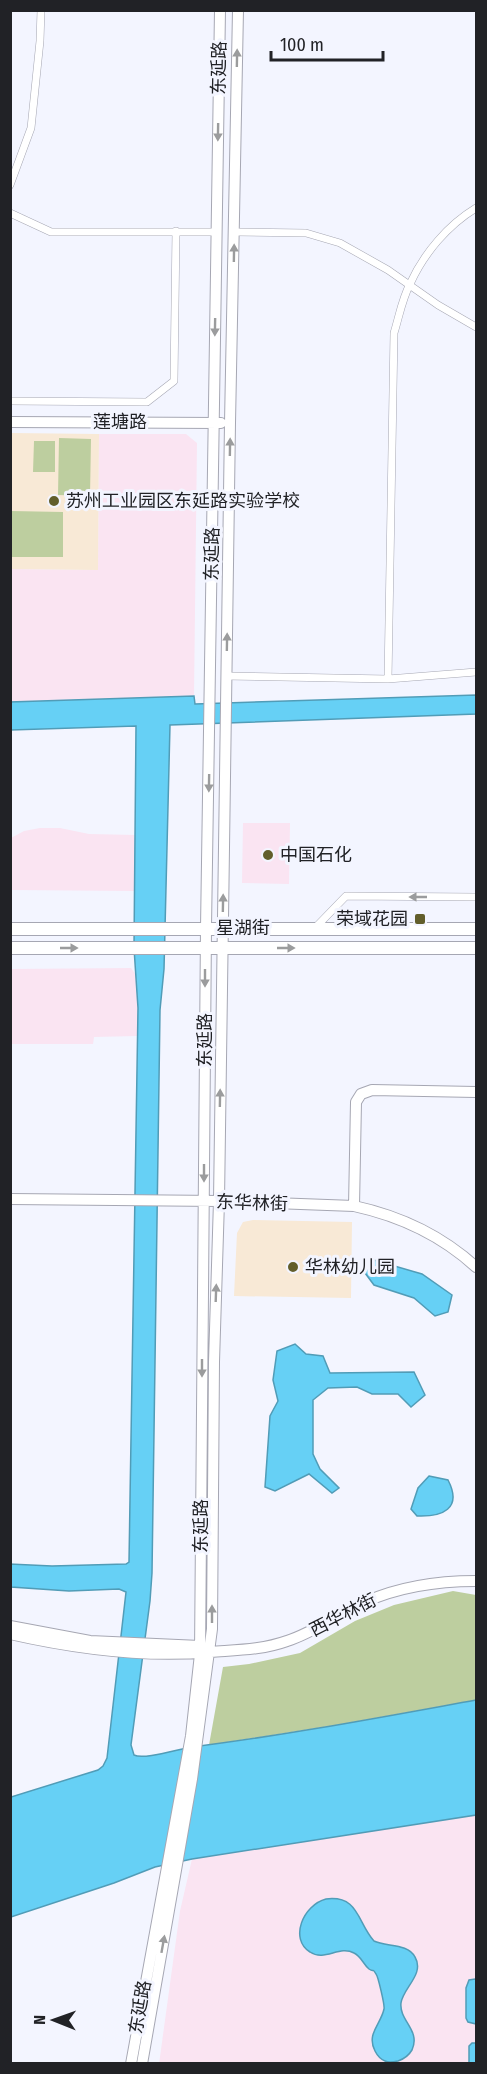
<svg xmlns="http://www.w3.org/2000/svg" width="487" height="2074" font-family="'Fira Sans Condensed','Noto Sans SC',sans-serif">
<style>
.commercial{fill:#fae4f2}
.education{fill:#f8e9d6}
.green{fill:#bdce9f}
.water{fill:#66d0f5;stroke:#519cb7;stroke-width:1.5}
.lines{fill:none;stroke-linecap:round;stroke-linejoin:round}
.street-casing{stroke:#a6a7b3;stroke-width:8}
.secondary-casing{stroke:#a6a7b3;stroke-width:12}
.primary-casing{stroke:#a6a7b3;stroke-width:14}
.street{stroke:#fff;stroke-width:7}
.secondary{stroke:#fff;stroke-width:10}
.primary{stroke:#fff;stroke-width:12}
.oneway{fill:#9b9c9d}
.poi-dot{fill:#625e2b;stroke:#f3f5ff;stroke-width:2}
.labels{text-anchor:middle;dominant-baseline:central;stroke-width:6;stroke-linejoin:round;paint-order:stroke}
.street-label{font-size:18px;fill:#212226;stroke:#f3f5ff}
.poi-label{font-size:18px;fill:#212226;stroke:#f3f5ff;text-anchor:start}
</style>
<rect width="100%" height="100%" fill="#f3f5ff"/>
<path class="commercial" d="M99,434h87l11,9 -3,253 -183,6 -1,-133 88,1z
M243,823h47l-1,61 -47,-1z
M40,828h20l29,6 47,1 -2,56 -123,-1v-52l13,-7z
M131,968l5,7 2,33 -1,28 -43,1 -1,7h-82l-1,-75z
M476,1815v248l-317,1 21,-153 12,-52z"/>
<path class="education" d="M11,433l88,1 -1,136 -87,-1z
M253,1220l99,2 -1,76 -117,-2 3,-63 6,-11z"/>
<path class="green" d="M59,438l32,1 -1,57 -32,-1z
M34,441h21v31h-22z
M11,511l52,1v45h-52z
M453,1591l23,4v105l-140,25 -127,20 14,-78 26,-3 51,-11 55,-32 39,-16z"/>
<path class="water" d="M476,695v19l-306,11 -6,244 -4,41 -8,563 -2,28 -19,144 3,10c10,5 44,-6 58,-8 95,-12 190,-30 284,-47v115l-284,44 -37,8 -41,16 -103,34v-120l87,-27 5,-4 4,-8 19,-166 -7,-3 -50,2 -58,-4 -1,-23 42,2 74,-2 3,-2 9,-554 -4,-60 2,-222 -125,4 -1,-28 184,-6 1,8z
M367,1258l55,16 30,21 -4,17 -13,4 -21,-18 -40,-13 -9,-12z
M295,1344l11,10 17,2 7,17 84,-1 11,23 -14,12 -13,-13h-26l-15,-7 -29,1 -15,12v54l7,15 19,19 -7,5 -23,-19 -34,17 -10,-4 5,-71 8,-15 -5,-21 4,-29z
M429,1476l19,4c15,29 -6,37 -31,36l-6,-7 7,-21z
M326,1899c33,-4 31,23 48,42 12,6 34,2 41,16 10,17 -12,31 -14,46 -2,18 20,27 11,47 -3,5 -8,9 -14,11 -4,1 -9,2 -13,0 -5,-2 -8,-6 -10,-10 -9,-17 6,-27 9,-42 1,-3 -6,-33 -8,-35 -4,-7 -1,-1 -7,-5 -6,-5 -8,-13 -15,-16 -15,-8 -29,9 -44,-1 -21,-13 -7,-47 16,-53z
M475,1979l1,1v44l-8,-2 -2,-4v-30l3,-8z
M472,2043h4v20h-7v-17z"/>
<g class="lines">
<defs>
<path id="street" d="M10,185l21,-57 9,-87 1,-31
M10,213l41,19h166
M235,232l71,1 34,10 48,27 50,35 38,22
M10,401l137,1 27,-21 2,-150
M226,676l162,3 88,-7
M388,679l6,-346c5,-16 8,-34 16,-49 14,-31 38,-59 66,-76
M315,928l31,-32 130,1"/>
<path id="secondary" d="M10,422l211,1
M10,1199l209,2 135,5c46,10 87,29 122,61
M354,1206l2,-104 5,-8 11,-4 104,2
M10,1626l80,15 110,5 5,3
M10,1634c66,15 134,24 201,18 26,-2 51,-2 76,-11 28,-9 51,-27 78,-39 36,-16 73,-21 111,-21
M131,2064l60,-328 9,-82 6,-726 14,-918
M142,2064l50,-285 20,-150 2,-267 5,-161 11,-778 8,-413"/>
<path id="primary" d="M10,929h466
M10,948h466"/>
</defs>
<use href="#street" class="street-casing"/>
<use href="#secondary" class="secondary-casing"/>
<use href="#primary" class="primary-casing"/>
<use href="#street" class="street"/>
<use href="#secondary" class="secondary"/>
<use href="#primary" class="primary"/>
</g>
<defs><path id="oneway-solid" d="M-6-.8H1V-3.2L6.5 0L1 3.2V.8H-6Z" transform="scale(1.5)"/></defs>
<g class="oneway">
<use href="#oneway-solid" transform="translate(237 58) rotate(-89)"/>
<use href="#oneway-solid" transform="translate(218 132) rotate(91)"/>
<use href="#oneway-solid" transform="translate(234 253) rotate(-89)"/>
<use href="#oneway-solid" transform="translate(215 327) rotate(91)"/>
<use href="#oneway-solid" transform="translate(230 447) rotate(-89)"/>
<use href="#oneway-solid" transform="translate(227 642) rotate(-89)"/>
<use href="#oneway-solid" transform="translate(209 783) rotate(91)"/>
<use href="#oneway-solid" transform="translate(418 897) rotate(-180)"/>
<use href="#oneway-solid" transform="translate(223 903) rotate(-89)"/>
<use href="#oneway-solid" transform="translate(69 948)"/>
<use href="#oneway-solid" transform="translate(286 948)"/>
<use href="#oneway-solid" transform="translate(205 978) rotate(90)"/>
<use href="#oneway-solid" transform="translate(220 1098) rotate(-89)"/>
<use href="#oneway-solid" transform="translate(204 1173) rotate(90)"/>
<use href="#oneway-solid" transform="translate(216 1293) rotate(-88)"/>
<use href="#oneway-solid" transform="translate(202 1368) rotate(90)"/>
<use href="#oneway-solid" transform="translate(212 1614) rotate(-90)"/>
<use href="#oneway-solid" transform="translate(163 1944) rotate(-80)"/>
</g>
<g class="poi-dot">
<circle cx="54" cy="501" r="6"/>
<circle cx="268" cy="855" r="6"/>
<rect x="414" y="913" width="12" height="12" rx="3"/>
<circle cx="293" cy="1267" r="6"/>
</g>
<g class="labels">
<g class="street-label">
<text transform="translate(219 68) rotate(-89)">东延路</text>
<text x="120" y="422">莲塘路</text>
<text transform="translate(212 554) rotate(-89)">东延路</text>
<text x="243" y="928">星湖街</text>
<text transform="translate(205 1040) rotate(-90)">东延路</text>
<text transform="translate(252 1203) rotate(2)">东华林街</text>
<text transform="translate(201 1526) rotate(-90)">东延路</text>
<text transform="translate(343 1615) rotate(-27)">西华林街</text>
<text transform="translate(140 2007) rotate(-80)">东延路</text>
</g>
<g class="poi-label">
<text x="66" y="501">苏州工业园区东延路实验学校</text>
<text x="280" y="855">中国石化</text>
<text x="408" y="919" text-anchor="end">荣域花园</text>
<text x="305" y="1267">华林幼儿园</text>
</g>
</g>
<rect width="487" height="2074" fill="none" stroke="#212226" stroke-width="24"/>
<g transform="translate(54 2020) rotate(271)" stroke="#f3f5ff" stroke-width="4.5" paint-order="stroke">
<path d="M0-4.5L10 22L0 15L-10 22Z" fill="#212226"/>
<text y="-9" font-size="16" font-weight="bold" text-anchor="middle" fill="#212226">N</text>
</g>
<path d="M271 51v9h112v-9" fill="none" stroke="#212226" stroke-width="3"/>
<text x="280" y="51" font-size="18" fill="#212226" stroke="#f3f5ff" stroke-width="4.5" paint-order="stroke">100 m</text>
</svg>
